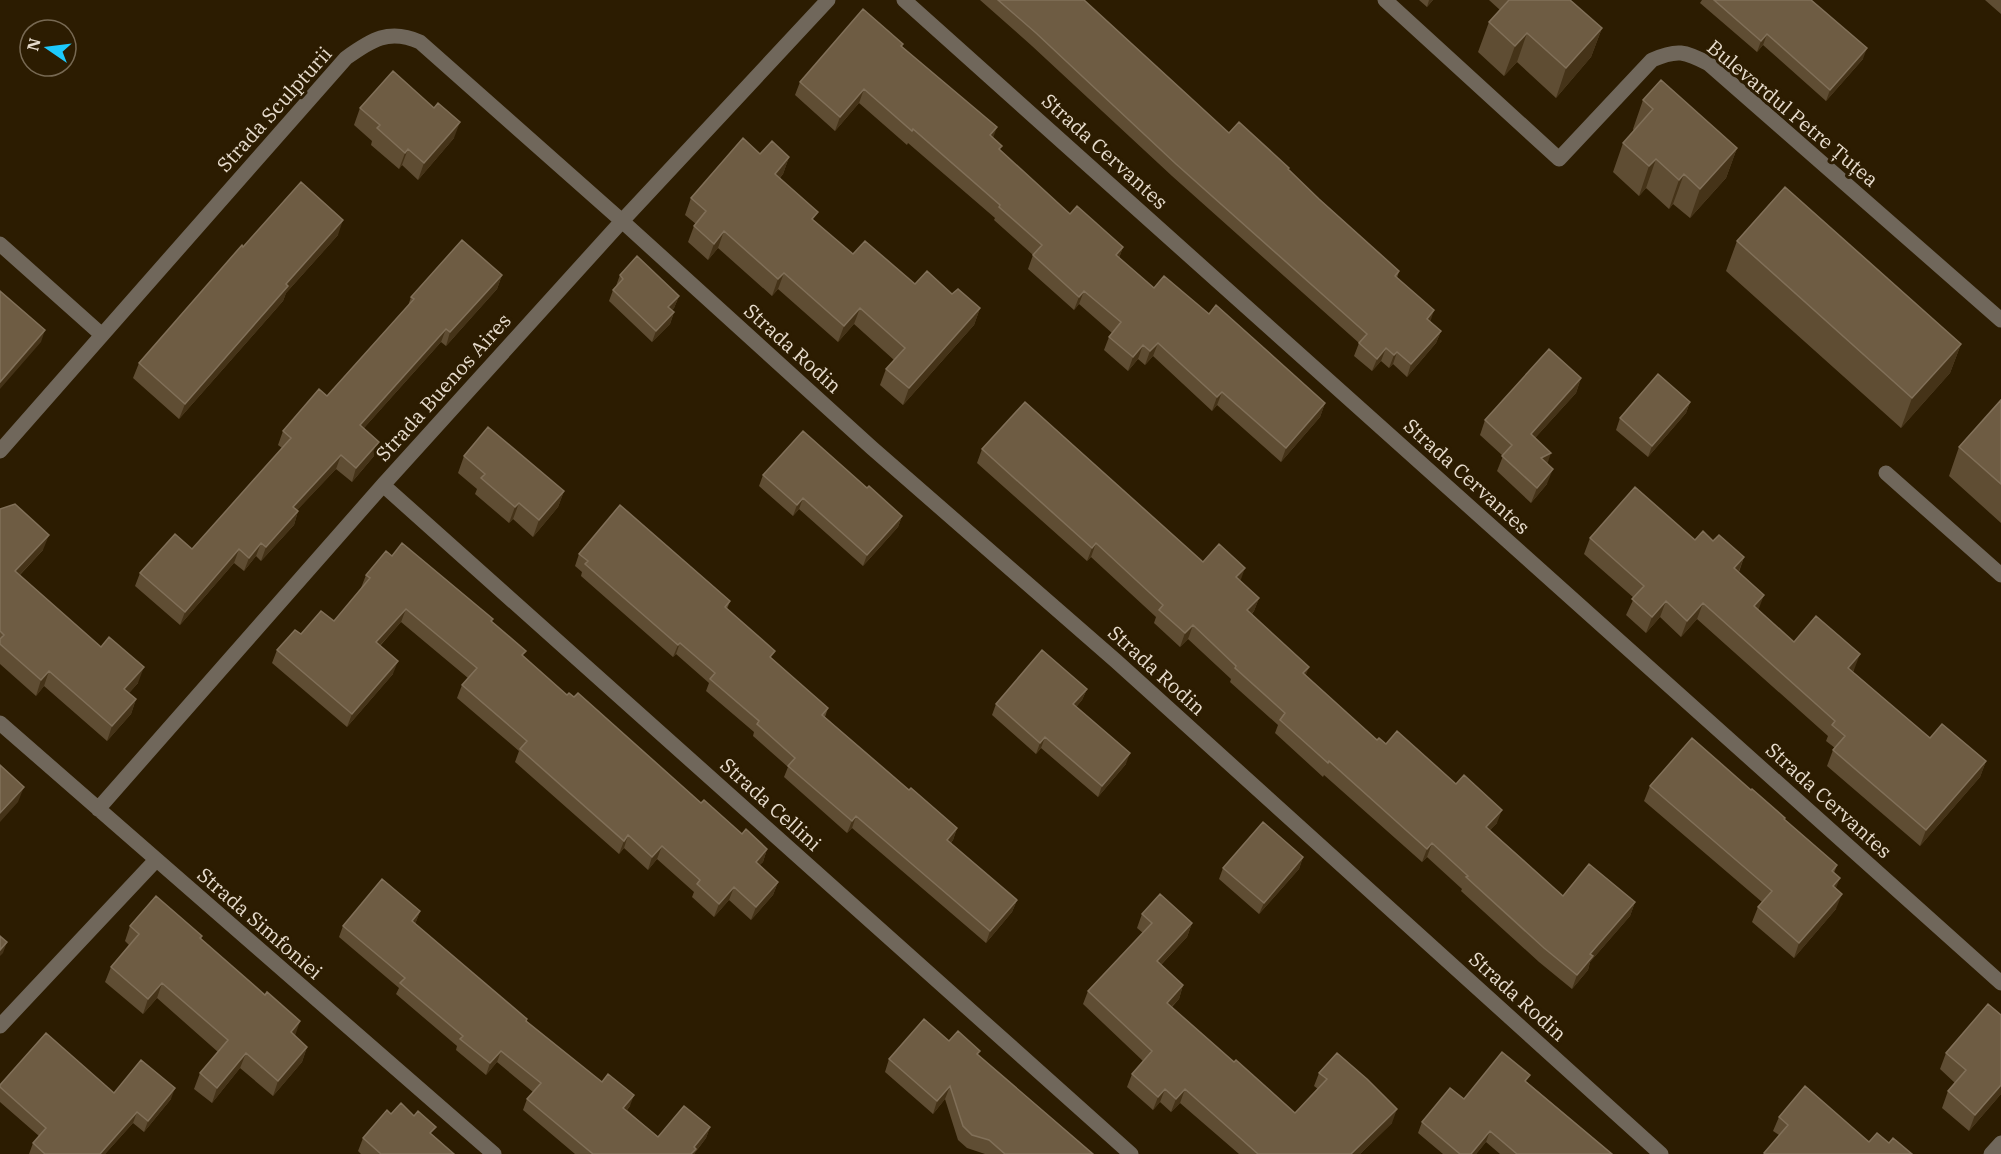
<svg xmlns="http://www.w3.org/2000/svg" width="2001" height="1154" font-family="'IBM Plex Serif',serif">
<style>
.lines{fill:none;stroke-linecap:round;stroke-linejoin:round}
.minor{stroke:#70675b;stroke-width:15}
.wall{fill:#5f4d33}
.shaded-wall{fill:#453318}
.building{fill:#6e5c43;stroke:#817059;stroke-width:1.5}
.labels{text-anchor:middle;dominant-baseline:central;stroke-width:6;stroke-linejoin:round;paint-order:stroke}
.street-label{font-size:20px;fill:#e7dccd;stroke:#2c1c01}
</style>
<rect width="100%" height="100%" fill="#2c1c01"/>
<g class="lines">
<path class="minor" d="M904,0l1097,983
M1385,0l174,159 93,-99c25,-11 33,-9 57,4l292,256
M0,244l102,91
M0,451l346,-393c25,-18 43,-30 74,-16l202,179 250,227 244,213 545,493
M1886,473l115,102
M383,485l748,669
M0,723l494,431
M98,809l285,-324 239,-264 206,-221
M0,1026l156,-166
M1991,1154l10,-11"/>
</g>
<path class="wall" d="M980,0h104l145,133 60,35 -1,2 31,29 80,72 -2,7 33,44 11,9 -5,12 -29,34 -14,-13 -4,4 -8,-7 -9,10 -18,-15 5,-13 -187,-167 -140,-130z
M1419,0h14l-6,7z
M1489,0h81l32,28 -11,29 -35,41 -39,-36 -13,14 -26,-24 11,-30 11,-12z
M1702,0h109l52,59 -37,42 -63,-56 -6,7 -57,-49z
M1985,0h16v14z
M903,44l-1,3 91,91 7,13 70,63 53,33 -4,11 35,30 55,26 116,89 -5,14 -39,45 -64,-57 -5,6 -59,-55 -8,9 -7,-6 -10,12 -24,-21 5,-13 3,-4 -33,-29 -5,6 -46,-41 5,-14 -39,-35 1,-2 -87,-75 -1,2 -48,-42 -24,28 -40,-36 5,-13z
M1643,100l94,48 -11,30 -36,40 -17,-14 -4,5 -23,-21 -7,8 -26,-24 10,-29 11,-12 -1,-2z
M360,108l94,30 -36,42 -16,-15 -3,4 -28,-24 1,-4 -18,-16z
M760,154l29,3 -6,17 -3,4 34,43 39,33 62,30 37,10 28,14 -6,17 -71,80 -23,-20 6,-16 8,-9 -40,-36 -16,18 -60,-53 -6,7 -54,-48 -10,12 -20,-18 6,-16 2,-2 -11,-9 6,-17z
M338,235l-52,58 -3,8 -104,118 -46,-41 6,-15 104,-116z
M1737,241l224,103 -11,29 -49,55 -175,-157z
M502,275l-5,14 -51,57 -5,-4 -77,86 10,28 -22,26 -16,-13 -39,41 1,1 -4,14 -33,36 -5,-5 -12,15 -10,-8 -54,62 -45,-39 5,-13 52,-24 90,-101 -4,-3 5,-14 44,-35 81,-90 3,-9z
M620,275l59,21 -5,12 -2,2 2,2 -4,12 -18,18 -43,-41 4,-11 3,-4z
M1581,378l-5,15 -41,45 12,26v20l-16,19 -34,-32 6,-15 -23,-21 5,-15z
M2001,400v123l-52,-47 10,-29z
M1690,402l-4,11 -38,44 -32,-27 4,-12z
M982,449l259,132 18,17 -5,13 -2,3 54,62 71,64 9,4 111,79 -7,7 73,66 72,6 -5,14 -40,46 -2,8 -16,19 -33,-27 -78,-71 1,-2 -35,-32 -5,5 -98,-87 -1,2 -48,-44 3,-8 -48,-43 1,-3 -43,-40 -8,8 -26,-24 2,-6 -65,-60 -4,4 -110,-98z
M464,456l100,35 -6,16 -25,30 -20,-18 -4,4 -34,-29 2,-5 -19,-16z
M763,475l104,13 35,28 -4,11 -35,39 -64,-57 -6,7 -34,-30z
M0,509l43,41 -23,25 118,108 -9,10 7,6 -5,15 -24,27 -63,-55 -8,10 -36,-32z
M1590,538l123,3 31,16 -5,15 19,38 36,32 60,28 -1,2 77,66 56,23 -6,16 -60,69 -93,-80 6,-16 2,-2 -9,-7 2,-5 -131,-117 -16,18 -21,-20 -14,16 -20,-18 8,-17 -50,-44z
M579,554l151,47 -3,8 45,50 56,49 -3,9 84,73 48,38 -4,12 -2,3 66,57 -5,12 -26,31 -134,-115 -5,5 -63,-56 4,-10 -35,-31 1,-4 -48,-41 3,-8 -33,-29 -3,3 -92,-81 1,-4 -7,-6z
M392,556l100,66 31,35 44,38 134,108 41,31 25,15 -4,13 -4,3 19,17 -5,13 -22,25 -22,-20 -15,17 -22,-20 2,-5 -37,-33 -9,11 -24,-22 -5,6 -104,-92 4,-11 -62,-53 5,-13 6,-7 -67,-56 -21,24 13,28 -46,53 -75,-64 5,-13 57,-29 28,-33h-1l5,-13z
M1087,689l-5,11 -6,7 50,57 -28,33 -57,-49 -5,6 -44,-39 4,-11z
M1650,786l101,4 34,28 -1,1 53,46 -3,8 2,16v20l-42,49 -42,-36 6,-15 4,-5 -118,-101z
M1303,857l-4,12 -40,45 -40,-35 4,-11z
M420,911l-5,13 112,95 -1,2 104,85 -3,4 31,27 52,-10 -4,11 -12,16h-119l-52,-44 4,-11 6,-7 -36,-30 -11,13 -30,-25 1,-4 -61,-52 3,-6 -60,-51 4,-11z
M1142,914l50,9 -5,14 -26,28 22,20 -4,14 -7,8 62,55 61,51 23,-24 -4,-3 5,-13 73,50 -32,31h-121l-59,-51 -9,9 -11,-10 -7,8 -26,-23 5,-13 11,-13 -60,-57 5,-13 55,-58 -6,-5z
M130,926l72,10 -1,3 94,97 12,11 -5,15 -29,34 -33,-28 -28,35 -18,-14 6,-16 18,-21 -61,-54 -14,16 -38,-32 6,-15 18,-22 -4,-4z
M949,1041l29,14 115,99h-108l-18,-6 -9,-8 -13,-41 -12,15 -48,-42 4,-13z
M1946,1053l55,41 -32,37 -27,-23 6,-17 7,-8 -15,-14z
M1527,1082l85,72h-112l-14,-12 -10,12h-33l-25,-21 4,-11 42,-23z
M0,1085l114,8 57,6 -27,33 -11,-9 -28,31h-76l4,-11 6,-7 -39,-34z
M391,1114l42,21 21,19h-93l-3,-3 5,-13z
M1779,1117l90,25 20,1 23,11h-148l15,-19 -6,-4z"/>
<path class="shaded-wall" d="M1429,0h4l-6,7z
M1602,28l-11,29 -35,41 10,-30z
M1527,33l-10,29 -13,14 11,-30z
M1767,34l-4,11 -6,7 4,-11z
M1867,48l-4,11 -37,42 4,-11z
M864,89l-5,14 -24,28 5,-14z
M460,122l-6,16 -36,42 6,-17z
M997,127l-5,14 -2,-6z
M1737,148l-11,30 -36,40 10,-29z
M408,149l-6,16 -3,4 6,-16z
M789,157l-6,17 -14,16 6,-16z
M1656,159l-10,29 -7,8 10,-30z
M1684,174l-11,30 -4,5 10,-29z
M343,220l-5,15 -52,58 -3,8 -104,118 6,-15 101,-120z
M724,231l-6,17 -10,12 6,-16z
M1123,247l-5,14 -2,-6z
M784,273l-6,16 -6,7 6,-17z
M502,275l-5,14 -51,57 4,-14z
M1084,291l-5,13 -5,6 5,-13z
M679,296l-5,12 -10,10 4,-11z
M860,308l-6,16 -16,18 6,-16z
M980,308l-6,17 -71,80 6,-17z
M1434,310l-4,13 -3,-4z
M674,312l-4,12 -18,18 4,-11z
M446,329l-5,13 -86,96 5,-13z
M45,330l-4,12 -41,47v-7z
M1441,331l-5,12 -29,34 4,-13z
M1158,343l-5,13 -8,9 5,-14z
M1961,344l-11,29 -49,55 11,-30z
M1143,345l-5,14 -10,12 5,-14z
M1386,348l-5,13 -9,10 5,-12z
M1397,352l-4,12 -4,4 5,-13z
M1581,378l-5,15 -51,56 6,-15z
M1222,392l-5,13 -5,6 5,-14z
M1690,402l-4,11 -38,44 4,-11z
M1325,403l-5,14 -39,45 5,-14z
M379,442l-5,14 -22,26 4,-14z
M1551,453l-5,15 -5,-10z
M341,455l-5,14 -48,51 5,-13z
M1553,469l-6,15 -16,19 6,-15z
M564,491l-6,16 -25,30 6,-17z
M803,498l-4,11 -6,7 4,-11z
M519,503l-6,16 -4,4 6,-16z
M298,511l-4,14 -33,36 5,-14z
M902,516l-4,11 -35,39 4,-11z
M49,535l-6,15 -34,36 6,-15z
M261,543l-5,13 -12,15 5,-13z
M1096,543l-5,14 -4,4 5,-13z
M239,549l-5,14 -54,62 5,-13z
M1744,557l-6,16 -4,-5z
M1245,568l-5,14 -4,-5z
M1764,595l-6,16 -4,-5z
M1259,598l-5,13 -12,13 5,-14z
M1666,601l-6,16 -14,16 6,-16z
M1703,603l-6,16 -16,18 6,-16z
M406,609l-5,13 -30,33 5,-13z
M1193,625l-5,14 -8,8 5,-14z
M680,643l-4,11 -3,3 5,-12z
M1860,654l-6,16 -12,14 6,-16z
M398,661l-5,13 -46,53 5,-13z
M144,667l-6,16 -19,21 5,-15z
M1309,667l-5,13 -1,-7z
M49,671l-5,15 -8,10 5,-16z
M1087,689l-5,11 -13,16 4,-12z
M136,699l-5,15 -24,27 5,-15z
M1045,737l-4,11 -5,6 4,-11z
M1130,753l-4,11 -28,33 4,-11z
M1986,761l-6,16 -60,69 6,-16z
M24,787l-6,15 -18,20v-9z
M1502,810l-5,13 -16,17 5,-13z
M856,816l-4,12 -5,5 5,-12z
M957,828l-4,12 -10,12 4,-12z
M628,835l-4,13 -5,6 5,-13z
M1432,843l-5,14 -5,5 5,-13z
M662,846l-5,13 -9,11 4,-13z
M767,849l-4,13 -12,13 5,-13z
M1303,857l-4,12 -40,45 5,-11z
M1840,878l-6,15 -1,-7z
M778,882l-5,13 -22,25 5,-13z
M734,887l-5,13 -15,17 5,-13z
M1842,894l-6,15 -42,49 5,-15z
M1017,900l-5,12 -26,31 4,-12z
M1635,902l-5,14 -40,46 -2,8 -16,19 5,-14 13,-21z
M420,911l-4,11 -8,10 4,-11z
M1192,923l-5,14 -35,37 5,-13z
M7,942l-4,11 -3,3v-6z
M162,983l-5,15 -14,16 5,-15z
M1183,985l-4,14 -17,17 5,-13z
M300,1021l-5,15 -4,-4z
M307,1047l-5,15 -29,34 5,-15z
M501,1051l-4,11 -11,13 4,-12z
M246,1053l-6,15 -28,35 5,-15z
M2001,1085v9l-32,37 6,-16z
M950,1086l-5,13 -12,15 4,-13z
M175,1088l-4,11 -27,33 4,-11z
M1165,1089l-5,13 -7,8 5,-13z
M1185,1089l-5,14 -9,9 5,-13z
M634,1095l-4,11 -11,13 4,-11z
M1397,1109l-5,14 -32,31h-9z
M137,1112l-4,11 -28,31h-5z
M710,1127l-4,11 -12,16h-3l3,-7z
M1490,1131l-4,11 -10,12h-5z"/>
<path class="building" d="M998,0h86l145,133 10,-11 50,46 -1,1 31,30 80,72 -4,5 39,34 -7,9 14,12 -30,33 -14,-12 -3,3 -8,-7 -9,11 -18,-16 8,-9 -191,-170 -140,-131z
M1509,0h61l32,28 -36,40 -39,-35 -12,13 -26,-24z
M1714,0h97l56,48 -37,42 -63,-56 -6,7z
M863,9l40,35 -2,2 96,81 -7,8 12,11 -3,3 71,65 7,-8 46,41 -7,8 38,33 10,-12 45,38 7,-9 109,98 -39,45 -64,-56 -5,5 -59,-54 -8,8 -7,-6 -10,12 -24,-20 12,-15 -37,-31 -5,6 -46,-42 9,-10 -43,-38 1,-2 -87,-76 -1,2 -48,-42 -24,28 -40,-35z
M393,71l41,37 4,-5 22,19 -36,41 -16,-14 -3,4 -28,-25 3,-3 -20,-17z
M1661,80l76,68 -37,41 -16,-15 -5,6 -23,-21 -7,7 -26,-23 30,-34 -10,-9z
M743,138l17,16 12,-13 17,16 -14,17 43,38 -6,7 41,35 12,-13 50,43 12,-13 25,23 6,-5 22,19 -71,80 -23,-19 19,-21 -45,-40 -16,18 -60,-53 -6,6 -54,-48 -10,13 -20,-18 12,-15 -15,-13z
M301,182l42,38 -57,64 2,2 -103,118 -46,-41 103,-118 1,2z
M1785,187l176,157 -49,54 -175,-157z
M462,240l40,35 -52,57 -4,-3 -86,96 19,17 -23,26 -15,-13 -48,52 5,4 -32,36 -5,-4 -12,15 -10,-9 -54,63 -45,-39 35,-39 17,15 99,-111 -8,-7 36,-42 8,7 87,-97 -3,-2z
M637,256l42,40 -11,11 6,5 -18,19 -43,-41 10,-11 -3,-4z
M0,291l45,39 -45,52z
M1549,349l32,29 -50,56 20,19 -10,5 12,11 -16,19 -35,-32 10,-11 -27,-25z
M1658,374l32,28 -38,44 -32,-28z
M2001,400v84l-42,-37z
M1025,402l178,160 16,-18 26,24 -9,9 23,21 -12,12 62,57 -6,6 74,67 2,-2 7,6 11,-13 59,53 8,-9 38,35 -16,17 77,69 26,-32 46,38 -45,52 3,2 -16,19 -33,-27 -78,-71 2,-1 -36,-33 -5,6 -98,-88 -1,2 -48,-43 5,-7 -50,-45 1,-2 -43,-41 -8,8 -26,-23 4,-5 -67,-62 -4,5 -110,-99z
M488,427l76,64 -25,29 -20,-17 -4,4 -34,-29 4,-4 -21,-18z
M803,431l64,57 2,-2 33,30 -35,39 -64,-57 -6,7 -34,-30z
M1635,487l60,53 8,-9 10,10 6,-6 25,22 -10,11 30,27 -10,11 40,36 22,-26 44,38 -12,14 82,70 12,-14 44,37 -60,69 -93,-80 12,-14 -13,-11 3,-4 -132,-118 -16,18 -21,-20 -14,16 -20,-18 12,-13 -54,-48z
M15,504l34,31 -34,36 86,76 8,-10 35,30 -20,22 12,10 -24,27 -63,-55 -8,9 -41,-36v-5l4,-4 -4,-4v-122z
M620,505l110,96 -5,6 50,44 -5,6 58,51 -6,7 87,75 2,-2 46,40 -10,12 70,60 -27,31 -134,-115 -4,5 -64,-55 7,-8 -38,-34 2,-3 -49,-42 5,-6 -35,-30 -2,2 -93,-81 3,-3 -9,-7z
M402,543l91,76 -2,2 35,30 -4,4 45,40 2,-2 5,4 4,-4 123,110 3,-3 38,34 4,-5 21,20 -11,13 22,20 -22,25 -22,-20 -15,17 -22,-20 3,-4 -38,-34 -10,11 -24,-22 -4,6 -104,-92 7,-8 -65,-56 15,-17 -71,-59 -30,33 22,19 -46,53 -75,-64 18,-20 6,4 20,-23 13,10 36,-43 -4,-3 20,-24 6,5z
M1042,650l45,39 -14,15 57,49 -28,33 -57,-49 -5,6 -44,-39z
M1692,738l59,52 1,-1 33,29 -1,1 53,46 -5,6 8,7 -7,8 9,8 -43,49 -41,-36 14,-16 -122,-105z
M0,765l24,22 -24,26z
M1263,822l40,35 -39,46 -41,-35z
M382,879l38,32 -8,10 115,98 -1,2 76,61 6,-8 26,21 -11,13 35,29 26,-31 26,21 -16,20 2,2 -5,5h-98l-66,-55 14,-16 -40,-32 -11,12 -30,-24 3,-3 -63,-53 5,-5 -62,-52z
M1160,894l32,29 -35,38 26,24 -16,18 67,59 2,-2 59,53 32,-34 -8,-6 18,-20 30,26 30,30 -46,45h-93l-19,-17 -54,-48 -9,10 -11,-10 -7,8 -26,-23 20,-23 -64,-60 64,-68 -10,-9z
M156,896l46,40 -2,2 65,57 2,-3 33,29 -9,11 16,15 -29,34 -32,-28 -29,35 -17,-15 28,-33 -66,-57 -14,16 -37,-32 28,-33 -9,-8z
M0,936l7,6 -7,8z
M1988,1004l13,11v70l-26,30 -27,-24 18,-21 -20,-17z
M924,1019l25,22 9,-10 22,20 -3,3 116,100h-88l-16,-14 -17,-5 -9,-9 -13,-40 -13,15 -48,-42z
M46,1033l68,60 27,-33 34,28 -27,33 -11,-9 -37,42h-55l-12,-11 13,-15 -46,-41v-2z
M1502,1052l28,23 -5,6 87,73h-95l-27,-23 -19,23h-11l-38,-32 28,-34 14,11z
M1805,1086l64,56 8,-9 12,10 4,-5 19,16h-147l-1,-1 24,-28 -9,-8z
M401,1103l13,13 4,-5 18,16 -6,6 24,21h-73l-18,-16 24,-28 4,4z"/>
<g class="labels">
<g class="street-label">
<text transform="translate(274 109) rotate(-48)">Strada Sculpturii</text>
<text transform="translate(1793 113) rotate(40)">Bulevardul Petre Țuțea</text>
<text transform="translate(1105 151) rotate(42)">Strada Cervantes</text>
<text transform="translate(793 348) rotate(42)">Strada Rodin</text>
<text transform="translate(443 387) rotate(-48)">Strada Buenos Aires</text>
<text transform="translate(1467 476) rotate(42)">Strada Cervantes</text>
<text transform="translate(1157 670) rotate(42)">Strada Rodin</text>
<text transform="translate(1829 800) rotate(42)">Strada Cervantes</text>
<text transform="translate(771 804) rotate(42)">Strada Cellini</text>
<text transform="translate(260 923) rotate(41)">Strada Simfoniei</text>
<text transform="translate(1518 996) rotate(42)">Strada Rodin</text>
</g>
</g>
<g transform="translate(48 48) rotate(284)"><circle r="28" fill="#2c1c01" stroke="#776953" stroke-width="1.5"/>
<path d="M0-4.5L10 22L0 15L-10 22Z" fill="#1dc9fc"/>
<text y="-9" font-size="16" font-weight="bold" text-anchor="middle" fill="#e7dccd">N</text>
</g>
</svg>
